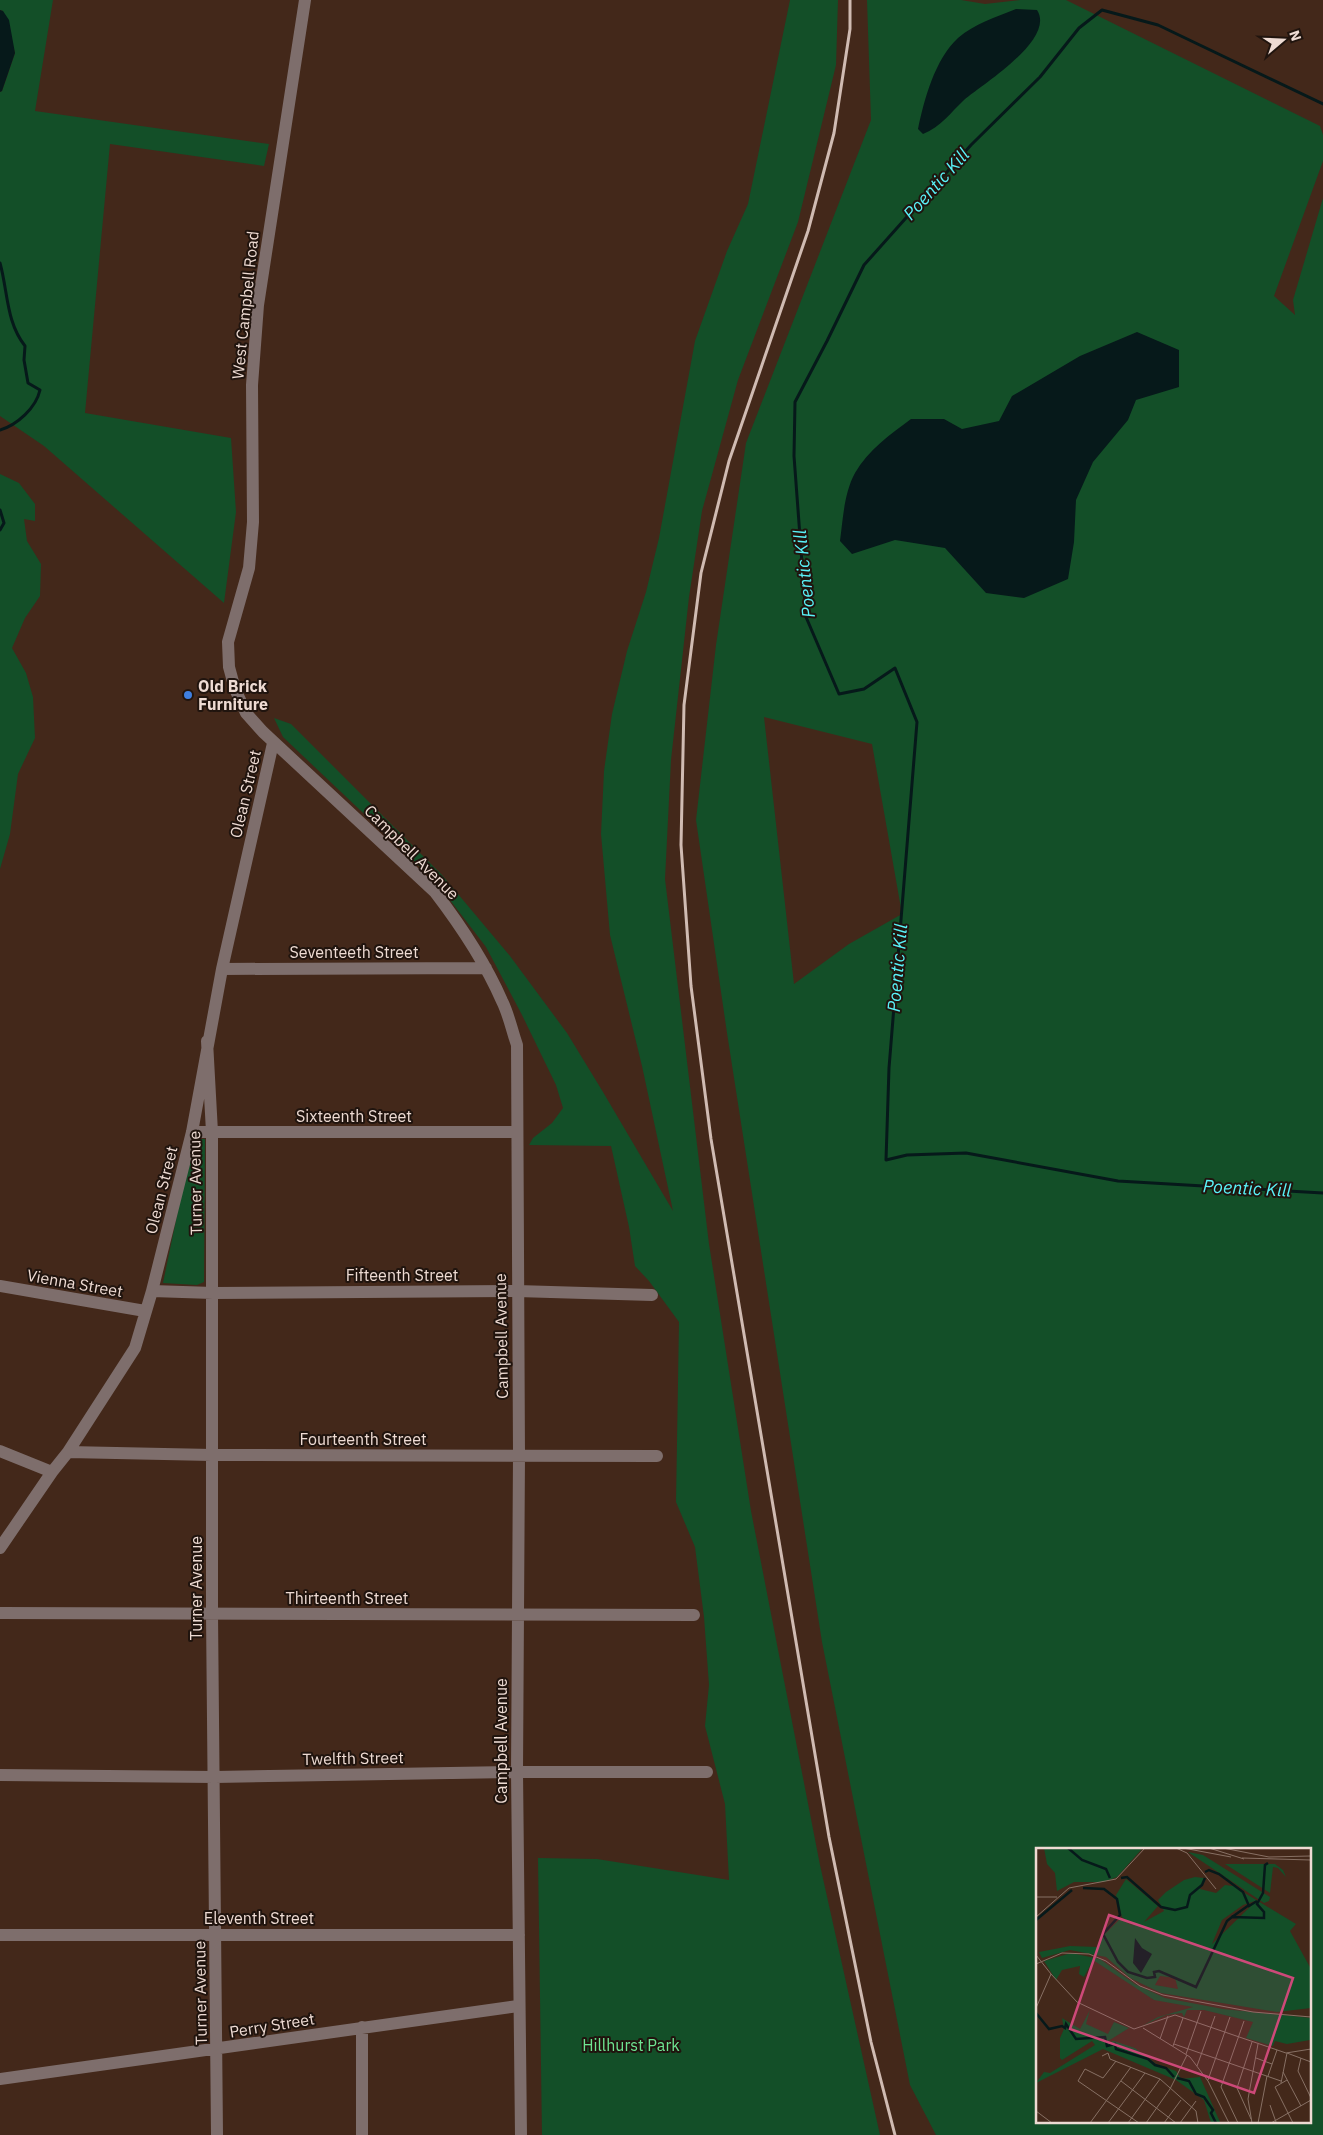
<svg xmlns="http://www.w3.org/2000/svg" width="1323" height="2135" font-family="'IBM Plex Sans',sans-serif">
<style>
.green{fill:#134f28;fill-rule:evenodd}
.water{fill:#06191a}
.lines{fill:none;stroke-linecap:round;stroke-linejoin:round}
.stream{stroke:#06191a;stroke-width:3}
.minor{stroke:#7e6e6c;stroke-width:12}
.rail{stroke:#d0bbb2;stroke-width:3}
.shop-dot{fill:#3f7fe0;stroke:#20140e;stroke-width:2}
.labels{text-anchor:middle;dominant-baseline:central;stroke-width:4;stroke-linejoin:round;paint-order:stroke}
.street-label{font-size:16px;fill:#eedbd3;stroke:#20140e}
.poi-label{font-size:16px;font-weight:bold;fill:#eedbd3;stroke:#20140e;text-anchor:start}
.park-label{font-size:16px;fill:#6ee592;stroke:#20140e}
.water-label{font-size:18px;font-style:italic;fill:#59f2f7;stroke:#20140e}
.inset-river{fill:none;stroke:#06191a;stroke-width:2.5}
.inset-road{fill:none;stroke:#877064;stroke-width:1}
.view{fill:#cd4979;fill-opacity:0.15;stroke:#cd4979;stroke-width:2.5}
.inset-edge{fill:none;stroke:#eedbd3;stroke-width:2.5}
</style>
<rect width="100%" height="100%" fill="#43281a"/>
<path class="green" d="M0,0h53l-18,111 234,33 -5,22 -154,-22 -25,269 146,25 5,74 -12,91 -180,-157 -44,-30v-324l2,-1 13,-38 -12,-42 -3,-1z
M790,0h48l-2,65 -38,157 -60,158 -36,131 -13,86 -18,163 -6,119 44,365 42,267 69,354 60,270h-338l-4,-277 59,1 132,21 -4,-76 -20,-78 4,-41 -5,-68 -9,-70 -19,-45 3,-180 -30,-41 -14,-15 -6,-39 -18,-81 -82,-1 4,-7 19,-15 11,-15 -7,-23 -34,-70 -36,-68 -49,-64 -154,-146 -9,-19 17,6 151,151 68,81 57,77 36,59 70,119 -31,-145 -32,-131 -9,-101 3,-63 8,-57 15,-63 19,-59 13,-54 36,-197 32,-90 21,-47z
M867,0h94l24,4 35,-4h46l254,126 3,9v26l-49,135 21,19 -2,-15 30,-102v1937h-387l-26,-50 -88,-443 -95,-609 -31,-213 20,-175 30,-202 125,-323zM764,717l108,27 30,170 -53,30 -55,40zM1037,1849h272v272h-272z
M0,474l19,9 16,21v17l-11,-2 3,22 14,23 -1,32 -15,22 -13,30 14,25 7,24 2,41 -17,36 -8,60 -10,35z
M196,1139h9l-1,143 -7,3 -34,-2 29,-140z"/>
<path class="water" d="M1016,9l21,1c19,29 -54,74 -73,90 -14,13 -23,27 -41,34l-5,-5c6,-29 17,-70 40,-91 16,-14 38,-21 58,-29z
M0,10l3,1 6,9 6,33 -13,38 -2,1z
M1137,332l42,18v37l-43,13 -8,20 -35,42 -17,38 -2,42 -6,37 -44,19 -38,-5 -41,-45 -50,-8 -43,14 -12,-13c3,-22 4,-48 15,-68 13,-23 36,-39 56,-54h33l18,10 37,-8 13,-25 68,-40z"/>
<g class="lines">
<path class="stream" d="M1323,104l-165,-79 -56,-15 -23,18 -39,49 -69,68 -107,120 -37,76 -32,61 -1,54 12,161 33,77 25,-5 31,-21 22,54 -28,346 -3,92 21,-5 59,-2 152,28 205,12
M0,263c8,29 6,59 25,83l-1,14 4,23 12,7c-4,18 -23,35 -40,40
M0,510l4,13 -4,7"/>
<path class="minor" d="M305,0l-47,305 -6,80 1,137 -4,46 -21,74 1,25 6,22 11,24 17,19 172,160c26,34 50,70 67,109 7,14 10,30 15,44l2,410 -2,317 4,363
M222,969l264,-1
M207,1041l5,91v482l5,521
M192,1132h324
M0,1286l145,25
M152,1291l61,2 304,-2 135,4
M0,1451l52,21
M68,1452l144,3 445,1
M0,1548l52,-76 16,-20 67,-104 17,-57 40,-159 30,-163 51,-226
M0,1613l694,2
M0,1775l215,2 302,-5h190
M0,1935h519
M0,2079l518,-73
M362,2135v-108"/>
<path class="rail" d="M850,0v29l-16,104 -26,98 -79,230 -28,112 -17,132 -3,140 10,141 20,153 118,698 42,205 24,93"/>
</g>
<circle class="shop-dot" cx="188" cy="695" r="5"/>
<g class="labels">
<g class="street-label">
<text transform="translate(245 305) rotate(-84)">West Campbell Road</text>
<text transform="translate(245 794) rotate(-77)">Olean Street</text>
<text transform="translate(412 852) rotate(45)">Campbell Avenue</text>
<text x="354" y="952">Seventeeth Street</text>
<text x="354" y="1116">Sixteenth Street</text>
<text transform="translate(195 1183) rotate(-91)">Turner Avenue</text>
<text transform="translate(161 1190) rotate(-76)">Olean Street</text>
<text x="402" y="1275">Fifteenth Street</text>
<text transform="translate(75 1283) rotate(10)">Vienna Street</text>
<text transform="translate(501 1336) rotate(-91)">Campbell Avenue</text>
<text x="363" y="1439">Fourteenth Street</text>
<text transform="translate(196 1588) rotate(-90)">Turner Avenue</text>
<text x="347" y="1598">Thirteenth Street</text>
<text transform="translate(501 1741) rotate(-90)">Campbell Avenue</text>
<text transform="translate(353 1758) rotate(-1)">Twelfth Street</text>
<text x="259" y="1918">Eleventh Street</text>
<text transform="translate(200 1993) rotate(-91)">Turner Avenue</text>
<text transform="translate(272 2025) rotate(-9)">Perry Street</text>
</g>
<g class="poi-label">
<text x="198" y="686">Old Brick<tspan x="198" dy="18">Furniture</tspan></text>
</g>
<g class="park-label">
<text x="631" y="2045">Hillhurst Park</text>
</g>
<g class="water-label">
<text transform="translate(936 184) rotate(-48)">Poentic Kill</text>
<text transform="translate(804 574) rotate(-96)">Poentic Kill</text>
<text transform="translate(897 968) rotate(-85)">Poentic Kill</text>
<text transform="translate(1247 1188) rotate(3)">Poentic Kill</text>
</g>
</g>
<g transform="translate(1036 1848)">
<rect width="275" height="275" fill="#43281a"/>
<path d="M8,0h96l1,2 -24,27 -13,5h-30l-17,9 -2,-18 -8,-9zM152,4l15,3 67,42 -1,4 -5,2zM189,16h50l8,6 3,7 -8,-9 -5,-1 -3,26zM159,29l9,1 -4,11 16,4 9,-8 8,1 63,38 -6,7 21,38v39l-34,4 -116,-19 -31,-15 -24,-21 -36,-7 -28,8 -3,-6 31,-6 27,1 4,-9 19,-19 15,8 -13,-10 -6,-22 10,-16 32,27 -14,16 20,-11 -6,-11 8,-8 18,-12zM219,53v1l-43,42 10,-24 21,-15zM124,128l15,2 3,11 -23,-4zM35,105l29,6 35,25 30,14 58,11 88,9 -1,22 -23,4 -12,-3 -2,5 -27,-8 7,-16 -49,-12h-17l-3,7 -2,-4 -16,2 -24,11 16,-9 35,-10 -39,-7 -61,-40 -9,17 -5,-3 1,-8 -18,4 -6,10 -12,-19zM54,162l-4,14 22,10 6,-12 15,6 -24,15 9,-2 21,7 21,16 20,7 5,8 19,-2 20,45 -9,1 -7,-23 -28,-20 -73,-31 -67,34 8,-11 6,1 45,-28 -3,-4 -30,19 -2,-2v-20l4,-9 -2,-11 18,11z" fill="#134f28" fill-rule="evenodd"/>
<path d="M99,90l7,10 10,6 -11,19 -8,-10z" fill="#06191a"/>
<path class="inset-river" d="M32,0l14,12 24,9 4,9M169,24l4,-2 10,4 24,18 6,14 8,-5M85,30l6,-1 34,30 14,3 12,-3 3,-12 12,-10 3,-7M47,40l21,1 13,10 3,16 -17,19 15,28 10,10 19,6 8,-1 -1,-5 5,-1 37,16 31,-66 5,-4 32,1v-6l-7,-8 6,-11 2,-28 3,-2M196,69l17,-12M0,72l36,-30M0,165l13,16 13,-3 3,2 1,-4 10,15 29,-2 2,9 8,-2 1,5 32,10 7,6 11,3 8,9M141,230l12,3 7,13 8,3 9,13 -2,3 5,10"/>
<path class="inset-road" d="M140,0l11,5 29,36M147,0l48,9M173,0l35,11M187,0l46,9 41,-1M206,10l69,2M0,49h21M0,69l33,-29 47,-9 29,-31M0,107l15,19 -15,34M0,116l26,-11 27,1 17,7 34,25 23,9 90,17 58,5M15,126l26,28 57,27 41,-14 111,38 25,-4M107,180l47,29 18,24 21,42M124,191l8,-23M138,196l107,37M137,198l10,-28M150,206l15,-43M66,208l6,-3 2,6 50,20 36,32 2,12M220,210l16,6M265,210l-3,13 13,27M80,213l-13,17 -18,-9 -7,12 61,42M161,218l18,-50M247,224l18,34M232,228l9,-26M172,232l22,-63M251,232l-12,7 18,36M85,233l55,42M245,235l6,-30 24,9M234,257l6,17M0,263l16,12M215,271l-14,-31 15,-46M54,275l41,-56M72,275l37,-50M92,275l32,-44M110,275l24,-34 17,-34M128,275l17,-23M144,275l16,-22M202,275l-17,-36 23,-66M216,275l-4,-24 10,-55M222,275l9,-47M235,275l40,-23"/>
<path class="view" d="M73,67l184,63 -39,115 -184,-64z"/>
<rect width="275" height="275" class="inset-edge"/>
</g>
<g transform="translate(1283 40) rotate(71)" stroke="#20140e" stroke-width="4" paint-order="stroke">
<path d="M0-4L9 19L0 12L-9 19Z" fill="#eedbd3"/>
<text y="-8" font-size="14" font-weight="bold" text-anchor="middle" fill="#eedbd3">N</text>
</g>
</svg>
